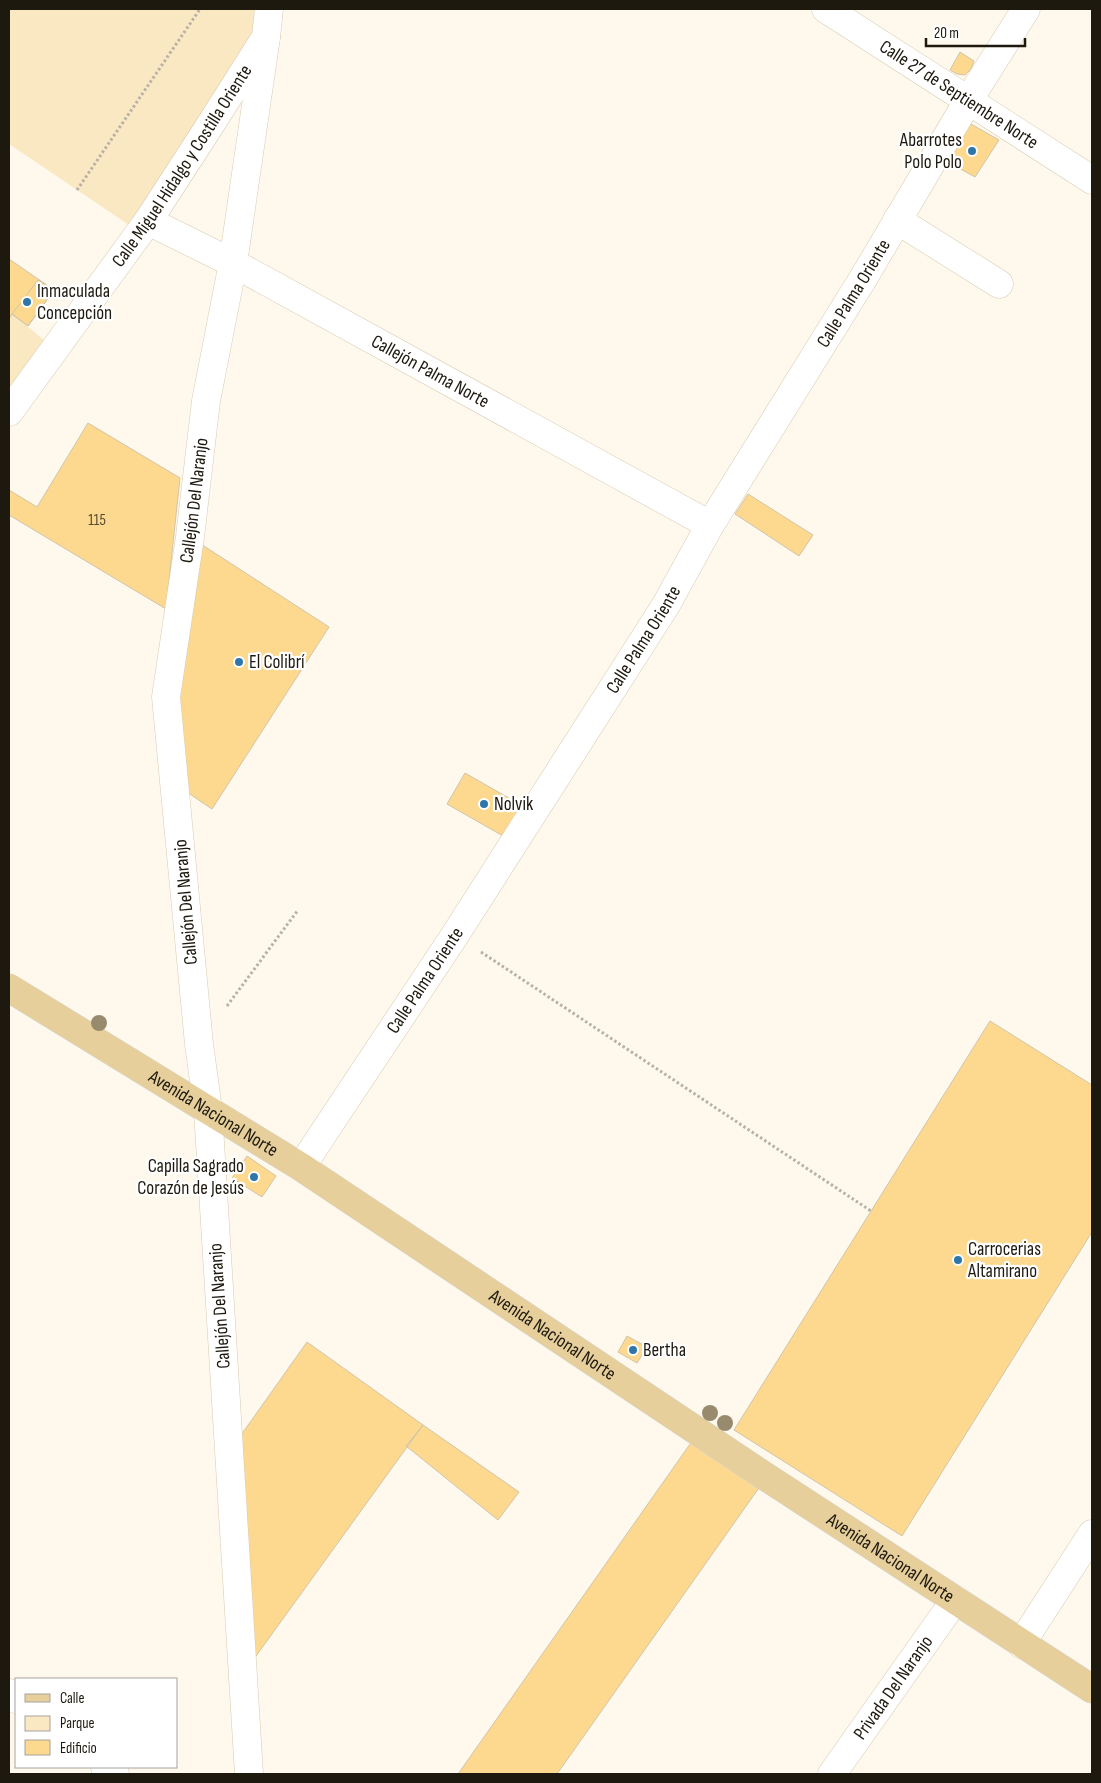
<svg xmlns="http://www.w3.org/2000/svg" width="1101" height="1783" font-family="'Sofia Sans Condensed',sans-serif">
<style>
.green{fill:#fae8c3}
.building{fill:#fdd98f;stroke:#d2c4a9}
.lines{fill:none;stroke-linecap:round;stroke-linejoin:round}
.minor-casing{stroke:#d9cbb0;stroke-width:29}
.major-casing{stroke:#d6d6d4;stroke-width:29}
.path{stroke:#b7b1a6;stroke-width:3;stroke-dasharray:2.5 2.5;stroke-linecap:butt}
.minor{stroke:#fff;stroke-width:28}
.major{stroke:#e7cf9c;stroke-width:28}
.tree{fill:#978a6d}
.poi-dot{fill:#2e76aa;stroke:#fff;stroke-width:2}
.labels{text-anchor:middle;dominant-baseline:central;stroke-width:4.5;stroke-linejoin:round;paint-order:stroke}
.number-label{font-size:16px;fill:#56492f}
.street-label{font-size:19px;fill:#1e190f;stroke:#fff}
.poi-label{font-size:19px;fill:#1e190f;stroke:#fff;text-anchor:start}
</style>
<rect width="100%" height="100%" fill="#fef8ed"/>
<path class="green" d="M9,9h249l-2,26 -127,190 -120,-81z
M12,314l37,30 -40,61v-86z"/>
<path class="building" d="M960,52l14,9 -3,8 -6,6 -8,-1 -7,-4z
M971,124l28,16 -24,37 -29,-16z
M9,259l45,31 -26,36 -16,-12 -3,5z
M38,280l16,10 -26,36 -16,-12z
M88,423l92,55 -14,131 -157,-94v-25l28,17z
M748,494l65,41 -14,21 -64,-42z
M190,537l139,90 -117,182 -37,-25 -9,-87z
M465,773l56,32 -18,31 -56,-32z
M990,1021l102,64v147l-190,304 -168,-106z
M247,1156l29,20 -14,21 -30,-19z
M627,1336l20,11 -10,16 -19,-11z
M307,1342l116,83 -180,249 -14,-222z
M423,1425l96,67 -21,28 -92,-74z
M695,1437l66,48 -204,289h-99z"/>
<g class="lines">
<defs>
<g id="minor">
<path id="s1" d="M826,9l266,171"/>
<path d="M897,220l102,64"/>
<path id="s2" d="M148,221l85,42 477,262"/>
<path id="s3" d="M9,412l139,-191 59,-91 59,-93 3,-28"/>
<path id="s4" d="M301,1167l154,-232 211,-330 44,-80 154,-248 104,-176 58,-92"/>
<path d="M1021,1644l71,-110"/>
<path d="M9,1693l7,6"/>
<path d="M105,1767l10,7"/>
<path id="s5" d="M249,1774l-41,-664 -9,-66 -33,-347 24,-160 16,-136 27,-138 33,-226"/>
<path id="s6" d="M832,1774l123,-174"/>
</g>
<g id="major">
<path id="s7" d="M9,988l292,179 459,306 332,216"/>
</g>
</defs>
<use href="#minor" class="minor-casing"/>
<use href="#major" class="major-casing"/>
<path class="path" d="M77,190l123,-181
M481,952l390,259
M227,1006l71,-96"/>
<use href="#minor" class="minor"/>
<use href="#major" class="major"/>
</g>
<g class="tree">
<circle cx="99" cy="1023" r="8"/>
<circle cx="710" cy="1413" r="8"/>
<circle cx="725" cy="1423" r="8"/>
</g>
<g class="poi-dot">
<circle cx="972" cy="151" r="5"/>
<circle cx="27" cy="302" r="5"/>
<circle cx="239" cy="662" r="5"/>
<circle cx="484" cy="804" r="5"/>
<circle cx="254" cy="1177" r="5"/>
<circle cx="958" cy="1260" r="5"/>
<circle cx="633" cy="1350" r="5"/>
</g>
<g class="labels">
<g class="number-label">
<text x="97" y="520">115</text>
</g>
<g class="street-label">
<text stroke="none"><textPath href="#s1" startOffset="158">Calle 27 de Septiembre Norte</textPath></text>
<text stroke="none"><textPath href="#s3" startOffset="301">Calle Miguel Hidalgo y Costilla Oriente</textPath></text>
<text stroke="none"><textPath href="#s4" startOffset="1034">Calle Palma Oriente</textPath></text>
<text stroke="none"><textPath href="#s2" startOffset="320">Callejón Palma Norte</textPath></text>
<text stroke="none"><textPath href="#s5" startOffset="1279">Callejón Del Naranjo</textPath></text>
<text stroke="none"><textPath href="#s4" startOffset="629">Calle Palma Oriente</textPath></text>
<text transform="translate(186 902) rotate(-95)">Callejón Del Naranjo</text>
<text stroke="none"><textPath href="#s4" startOffset="224">Calle Palma Oriente</textPath></text>
<text stroke="none"><textPath href="#s7" startOffset="240">Avenida Nacional Norte</textPath></text>
<text transform="translate(220 1306) rotate(-94)">Callejón Del Naranjo</text>
<text stroke="none"><textPath href="#s7" startOffset="645">Avenida Nacional Norte</textPath></text>
<text stroke="none"><textPath href="#s7" startOffset="1050">Avenida Nacional Norte</textPath></text>
<text stroke="none"><textPath href="#s6" startOffset="106">Privada Del Naranjo</textPath></text>
</g>
<g class="poi-label">
<text x="962" y="140" text-anchor="end">Abarrotes<tspan x="962" dy="22">Polo Polo</tspan></text>
<text x="37" y="291">Inmaculada<tspan x="37" dy="22">Concepción</tspan></text>
<text x="249" y="662">El Colibrí</text>
<text x="494" y="804">Nolvik</text>
<text x="244" y="1166" text-anchor="end">Capilla Sagrado<tspan x="244" dy="22">Corazón de Jesús</tspan></text>
<text x="968" y="1249">Carrocerias<tspan x="968" dy="22">Altamirano</tspan></text>
<text x="643" y="1350">Bertha</text>
</g>
</g>
<rect width="1101" height="1783" fill="none" stroke="#1e190f" stroke-width="20"/>
<rect x="15" y="1678" width="162" height="90" fill="#ffffff" stroke="#a5a39f"/>
<rect x="25" y="1694" width="25" height="8" fill="#e7cf9c" stroke="#a5a39f"/>
<text x="60" y="1703" font-size="15" fill="#1e190f">Calle</text>
<rect x="25" y="1716" width="25" height="15" fill="#fae8c3" stroke="#a5a39f"/>
<text x="60" y="1728" font-size="15" fill="#1e190f">Parque</text>
<rect x="25" y="1740" width="25" height="15" fill="#fdd98f" stroke="#a5a39f"/>
<text x="60" y="1753" font-size="15" fill="#1e190f">Edificio</text>
<path d="M926 38v8h99v-8" fill="none" stroke="#1e190f" stroke-width="2.5"/>
<text x="934" y="38" font-size="15" fill="#1e190f" stroke="#ffffff" stroke-width="4" paint-order="stroke">20 m</text>
</svg>
